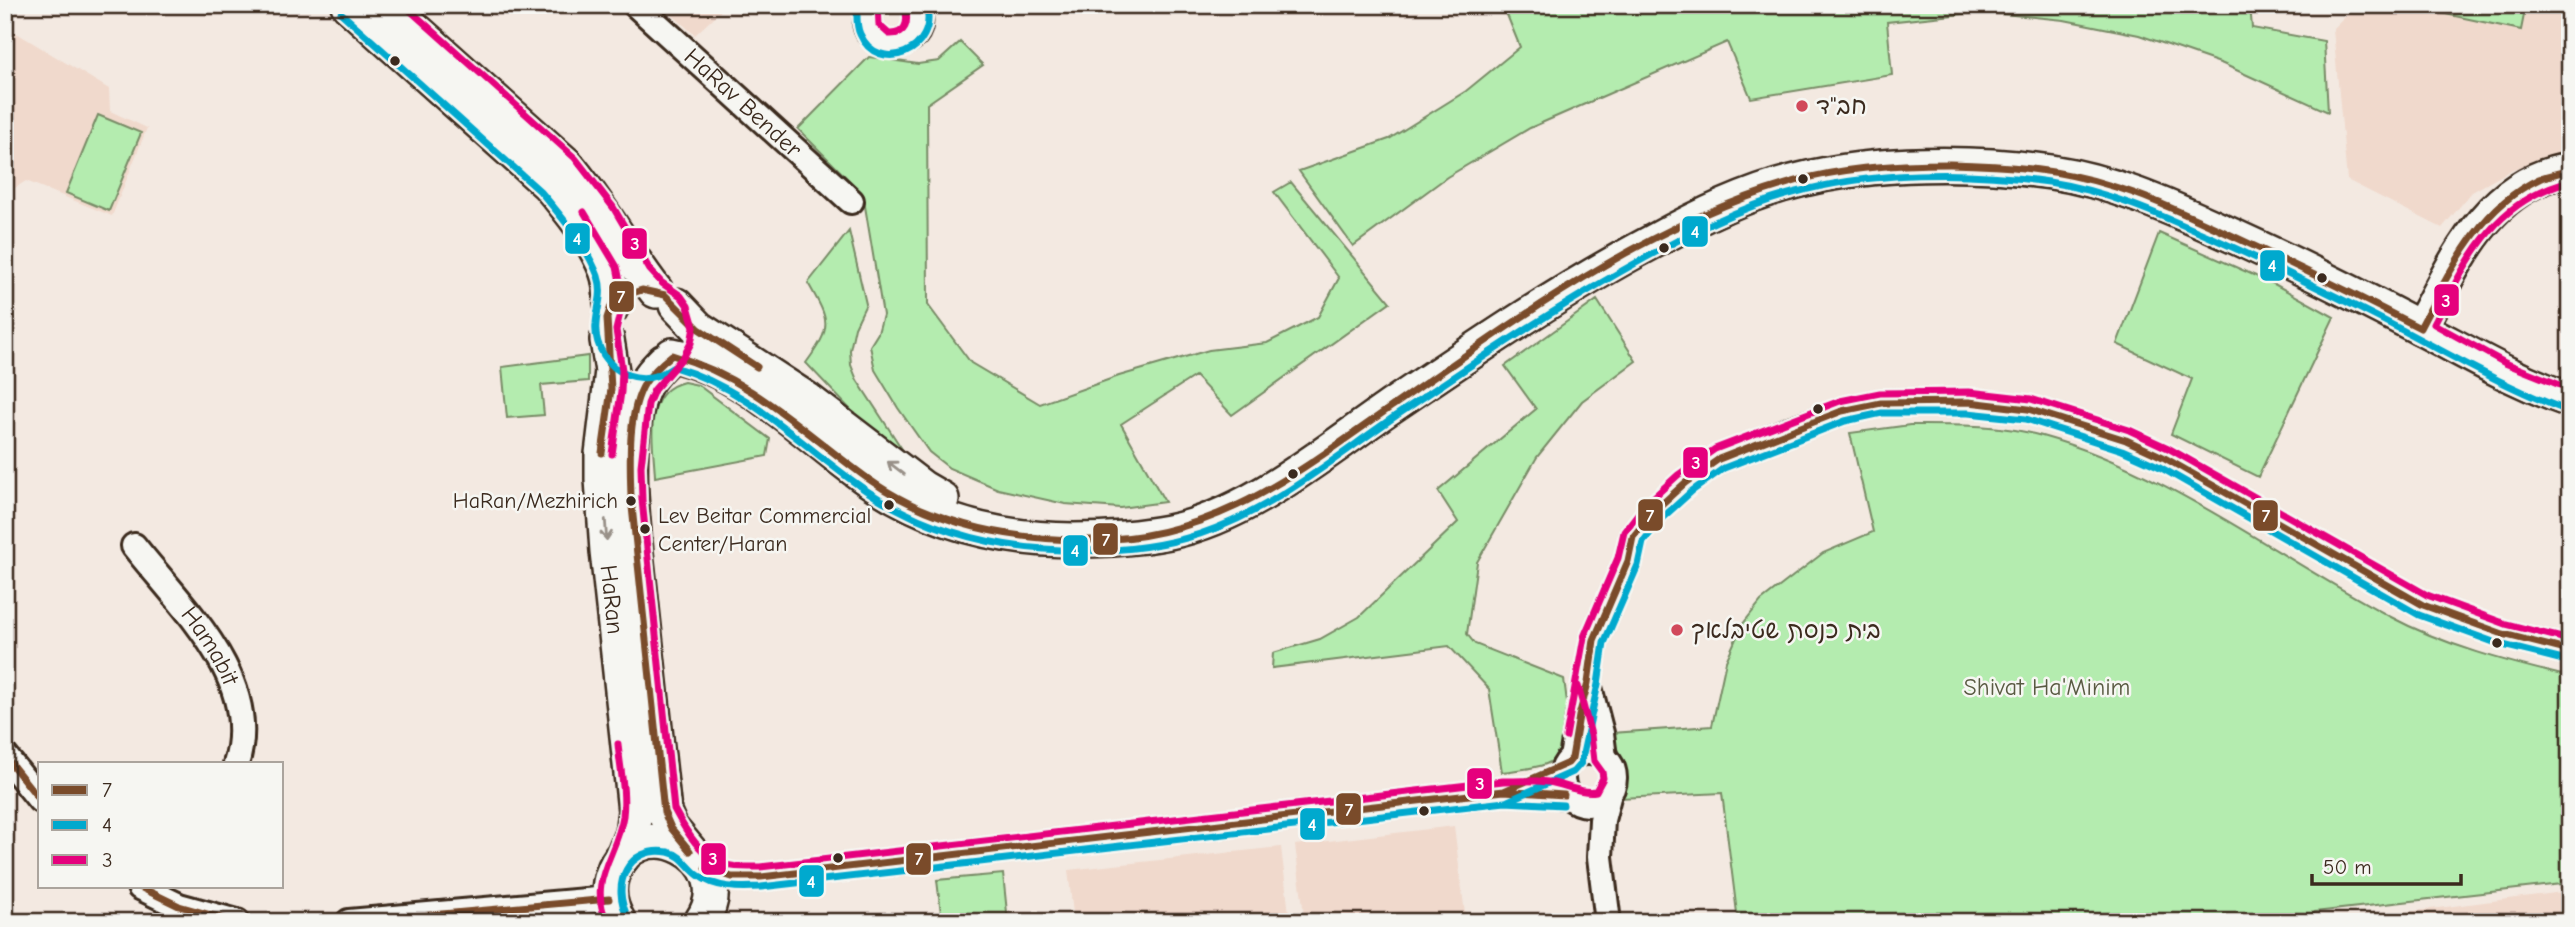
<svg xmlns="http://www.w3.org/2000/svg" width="2575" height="927" font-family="'Comic Neue','Playpen Sans Hebrew',sans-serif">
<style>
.built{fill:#f0d9cc}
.green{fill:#b4ecaf;stroke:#788b66;stroke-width:2}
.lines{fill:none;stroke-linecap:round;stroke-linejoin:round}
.street-casing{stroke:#3b2a1e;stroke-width:30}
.secondary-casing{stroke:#3b2a1e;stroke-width:38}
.street{stroke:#f6f6f2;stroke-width:24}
.secondary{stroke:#f6f6f2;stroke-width:33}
.bus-1-casing{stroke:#f6f6f2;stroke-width:12}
.bus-2-casing{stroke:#f6f6f2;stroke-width:12}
.bus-3-casing{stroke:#f6f6f2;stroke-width:12}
.bus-1{stroke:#7a4b2a;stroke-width:7}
.bus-2{stroke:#00a9ce;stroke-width:7}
.bus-3{stroke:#e5007d;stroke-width:7}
.oneway{stroke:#989088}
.bus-dot{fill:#3b2a1e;stroke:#f6f6f2;stroke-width:2.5}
.poi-dot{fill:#d1495b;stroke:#f6f6f2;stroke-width:2.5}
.labels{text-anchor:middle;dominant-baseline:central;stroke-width:5;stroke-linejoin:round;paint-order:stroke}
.bus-label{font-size:22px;fill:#3b2a1e;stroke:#f6f6f2;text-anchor:end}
.street-label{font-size:24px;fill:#3b2a1e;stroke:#f6f6f2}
.poi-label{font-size:24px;fill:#3b2a1e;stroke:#f6f6f2;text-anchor:start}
.park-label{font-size:24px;fill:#595a42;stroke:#f6f6f2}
.line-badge{stroke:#f6f6f2;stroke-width:2.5}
.badge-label{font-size:19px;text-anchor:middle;font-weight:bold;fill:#fff}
</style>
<rect width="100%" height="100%" fill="#f3e9e1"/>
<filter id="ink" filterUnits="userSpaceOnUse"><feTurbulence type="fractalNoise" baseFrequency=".0143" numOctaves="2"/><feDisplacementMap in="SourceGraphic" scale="14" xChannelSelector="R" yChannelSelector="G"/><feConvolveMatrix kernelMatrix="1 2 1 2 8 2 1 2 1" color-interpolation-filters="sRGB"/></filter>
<g filter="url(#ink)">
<path class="built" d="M661,5h66l-32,30z
M2357,5h202l11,103v43l-57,18 -41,23 -30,36 -95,-48 -14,-151z
M5,26l104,63 1,22 37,17 -35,88 -86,-35 -21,13z
M1454,826l12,96h-161l-10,-77z
M1281,847l9,75h-216l-6,-52z
M2570,891v31h-240z"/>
<path class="green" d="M1503,5h747l2,23 72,13 4,71 -105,-48 -84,-29 -75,-15 -82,-8 -95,10 5,53 -141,23 -24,-56 -197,86 -83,49 -94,69 -54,-75 90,-32 77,-48 54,-44z
M2418,5h108l-5,25 -104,-22z
M960,42l23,23 -56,39 1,201 43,58 69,41 79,-28 90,-26 58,-7 51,-26 21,-39 -65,-86 17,-10 99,120 -158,113 -37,-39 -74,48 44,78 -45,6 -55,-4 -67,-15 -49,-21 -20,-16 -31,-44 -23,-38 -5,-24 8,-13 5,-18 -20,-121 -65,-65 71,-72 49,7 21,-3z
M98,115l43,18 -32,78 -43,-18z
M849,231l17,73 -11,23 -5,23 1,15 6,15 60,92 -49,-44 -62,-65c27,-37 24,-41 2,-80z
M2159,233l117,52 58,32 -76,160 -87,-43 21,-55 -75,-35z
M1597,300l39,61 -54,40 -45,56 -60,105 -10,72 8,10 89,35c3,26 14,72 -18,85 -13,5 -30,6 -44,8l-13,-83 -40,-43 -177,22 1,-15 47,-14 39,-22 99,-95 -20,-31 98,-82 -31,-43z
M588,356v25l-47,4 3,30 -37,3 -5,-51z
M684,382l14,3 72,54 -3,17 -112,21c-1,-33 -14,-85 29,-95z
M1910,425c43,0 90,-1 132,11 126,35 232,119 347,180 56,30 119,46 181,61v206l-255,29 -7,10h-561l-10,-9 -15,-120 -102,5c14,-28 -2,-38 -8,-65l100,-7 14,-65 16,-36 19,-24 62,-48 50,-21 -23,-99z
M1003,874l5,48h-66l-5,-42z"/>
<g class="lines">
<defs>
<g id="street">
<path id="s1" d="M636,5l215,196"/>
<path d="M871,5c-27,51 70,52 44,0"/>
<path id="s2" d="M134,546c47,60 129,134 102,218"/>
<path d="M1589,687l12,46 3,25"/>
<circle cx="1588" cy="778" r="26"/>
<path d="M5,756l35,44"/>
<path d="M1572,758l7,-42 9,-33 6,-43 34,-79 5,-24 19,-24 33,-30 34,-24 70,-29 53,-19 39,-8 88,-1 59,7 98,31 37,17 260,148 80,29 67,17"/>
<path d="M705,868l27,9h29l743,-86h23l43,6"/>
<path d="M140,887l39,19 58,16"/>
<path d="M349,922l260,-23"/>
<path d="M1608,922l-8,-65 2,-37 7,-27"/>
</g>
<g id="secondary">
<path d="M348,5l200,179c22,26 45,54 58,86 5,12 5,25 5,38"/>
<path d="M388,5l179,160c34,40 57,85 89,126"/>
<path d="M676,305l22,23 110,72 115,88 19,11"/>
<path d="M2420,328c35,-65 68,-146 150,-158"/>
<path id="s3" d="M607,340l5,31 -10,83v25l5,72 28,260 -3,22 -10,25"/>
<path d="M672,355c77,15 140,87 203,129 60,39 128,56 199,56 32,0 64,-2 95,-8 79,-16 153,-78 218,-123 87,-59 174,-119 267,-168 46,-25 95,-49 146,-61 76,-19 173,-19 251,-8 60,9 114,33 169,58 67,30 133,63 198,97 52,27 95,53 152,73"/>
<path d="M664,361c-10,10 -20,21 -24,35 -19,60 -5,141 1,203 8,71 16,142 23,213l7,16 19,23"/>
<path d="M619,922c-9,-15 -13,-30 -7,-47 24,-71 133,-18 89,47"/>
</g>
</defs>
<use href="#street" class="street-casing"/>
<use href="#secondary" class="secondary-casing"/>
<use href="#street" class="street"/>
<use href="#secondary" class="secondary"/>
<defs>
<path id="bus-1" d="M602,453l9,-64 -4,-71 4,-12 9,-9 22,-7 23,5 34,34 58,38
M5,756l35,44
M1504,791l64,-28 4,-5 7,-42 9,-33 6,-43 34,-79 5,-24 19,-24 33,-30 34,-24 123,-48 39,-8 88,-1 59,7 98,31 37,17 260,148 80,29 67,17
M690,851l-19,-23 -7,-16 -33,-315c-1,-33 -4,-85 14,-114 7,-11 17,-20 27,-28 80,23 130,76 195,123 64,46 142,62 220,62 125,1 207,-65 304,-133 126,-87 255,-184 405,-226 45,-13 106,-17 154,-17 54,1 110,5 162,22 38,11 72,28 108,44 67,31 134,64 200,98 30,-56 58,-120 119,-149 9,-4 21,-6 31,-9
M705,868l27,9h29l743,-86 60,4
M140,887l39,19 57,16
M352,922l257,-23"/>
<path id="bus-2" d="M857,7c0,9 -1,19 3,27 18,42 80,17 66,-29
M341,13l199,178c22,26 46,54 58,85 6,18 -1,31 -2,48 -2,22 12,44 32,51 17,6 33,1 46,-8 77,22 129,81 193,124 52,35 115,54 177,58 52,4 107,1 156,-15 73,-24 134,-76 197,-119 81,-55 162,-110 248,-157 46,-25 93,-50 144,-64 83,-23 175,-24 260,-12 59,9 114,34 168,58 64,29 127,60 189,92 53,28 104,57 160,78
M1508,801l65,-29 8,-9 17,-79 6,-41 34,-78 5,-23 17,-22 32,-29 32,-23 121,-47 37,-8h86l58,6 96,31 36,16 261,149 80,29 68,17
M628,917c-18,-32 0,-72 40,-65 15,3 19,15 30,23 18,14 42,13 63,12l744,-85 58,3"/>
<path id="bus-3" d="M404,5l171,153 38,49 37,63 12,13 19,13 7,10 6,21 -3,16 -7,13 -30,34 -6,14 -7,62 1,34 32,309c11,21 28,50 53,56 10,3 22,2 33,2l743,-86c15,0 30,-1 45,1 16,2 33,12 48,9l7,-13 -1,-6 -8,-11 -3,-26 -13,-49
M878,5l1,20 10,9c17,1 20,-12 16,-26
M2570,181c-77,20 -102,78 -136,143l71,39 65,26
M584,212l33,55 4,19v23l-5,21 6,40 -1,22 -9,62
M1566,737l18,-100 34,-79 6,-26 20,-26 34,-31 37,-26 125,-48 40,-8 89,-1 62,7 98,31 39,18 259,147 79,29 64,16
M607,922c-20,-43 10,-66 16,-106 3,-24 -3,-48 -5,-72"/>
</defs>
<use href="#bus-1" class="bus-1-casing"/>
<use href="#bus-2" class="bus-2-casing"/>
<use href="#bus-3" class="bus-3-casing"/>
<use href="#bus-1" class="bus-1"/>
<use href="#bus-2" class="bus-2"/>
<use href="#bus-3" class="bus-3"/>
</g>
<defs><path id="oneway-shaft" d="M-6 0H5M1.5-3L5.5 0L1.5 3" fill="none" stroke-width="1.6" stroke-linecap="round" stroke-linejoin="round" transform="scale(1.75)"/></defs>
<g class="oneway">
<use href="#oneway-shaft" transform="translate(896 468) rotate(-143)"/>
<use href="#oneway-shaft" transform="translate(606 530) rotate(86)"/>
</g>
</g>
<g class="bus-dot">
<circle cx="395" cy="61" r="6"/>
<circle cx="1803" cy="179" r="6"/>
<circle cx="1664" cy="248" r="6"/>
<circle cx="2322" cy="278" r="6"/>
<circle cx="1818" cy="409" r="6"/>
<circle cx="1293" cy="474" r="6"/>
<circle cx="631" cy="501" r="6"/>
<circle cx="889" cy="505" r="6"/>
<circle cx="645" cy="529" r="6"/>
<circle cx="2497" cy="643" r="6"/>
<circle cx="1424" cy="811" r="6"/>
<circle cx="838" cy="858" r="6"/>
</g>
<g class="poi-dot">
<circle cx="1802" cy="106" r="7"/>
<circle cx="1677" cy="630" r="7"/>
</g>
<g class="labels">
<g class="bus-label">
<text x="618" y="501">HaRan/Mezhirich</text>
<text x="658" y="516" text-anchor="start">Lev Beitar Commercial<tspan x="658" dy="28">Center/Haran</tspan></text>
</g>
<g class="street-label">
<text stroke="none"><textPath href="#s1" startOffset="145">HaRav Bender</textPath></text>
<text stroke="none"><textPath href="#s3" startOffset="261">HaRan</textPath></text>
<text stroke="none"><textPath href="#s2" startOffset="126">Hamabit</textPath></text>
</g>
<g class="poi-label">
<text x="1816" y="106">חב"ד</text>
<text x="1691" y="630">בית כנסת שטיבלאך</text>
</g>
<g class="park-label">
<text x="2047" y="687">Shivat Ha'Minim</text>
</g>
</g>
<g class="line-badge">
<rect x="1681" y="215" width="28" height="33" rx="7" fill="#00a9ce"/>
<rect x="564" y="222" width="27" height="33" rx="7" fill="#00a9ce"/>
<rect x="621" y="227" width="27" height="33" rx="7" fill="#e5007d"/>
<rect x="2259" y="249" width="27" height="33" rx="7" fill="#00a9ce"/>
<rect x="608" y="280" width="27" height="33" rx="7" fill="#7a4b2a"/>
<rect x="2433" y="283" width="27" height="34" rx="7" fill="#e5007d"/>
<rect x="1682" y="446" width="27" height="33" rx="7" fill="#e5007d"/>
<rect x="1637" y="498" width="27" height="34" rx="7" fill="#7a4b2a"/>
<rect x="2252" y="499" width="27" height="33" rx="7" fill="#7a4b2a"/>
<rect x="1092" y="522" width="27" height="34" rx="7" fill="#7a4b2a"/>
<rect x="1062" y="534" width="27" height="33" rx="7" fill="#00a9ce"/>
<rect x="1466" y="767" width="27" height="33" rx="7" fill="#e5007d"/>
<rect x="1335" y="792" width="27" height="34" rx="7" fill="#7a4b2a"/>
<rect x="1299" y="807" width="27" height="34" rx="7" fill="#00a9ce"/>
<rect x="905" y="842" width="27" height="34" rx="7" fill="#7a4b2a"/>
<rect x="700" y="842" width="27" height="34" rx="7" fill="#e5007d"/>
<rect x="798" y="864" width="27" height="34" rx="7" fill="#00a9ce"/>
</g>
<g class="badge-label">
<text x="1695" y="238">4</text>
<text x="577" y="245">4</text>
<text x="635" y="250">3</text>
<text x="2272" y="272">4</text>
<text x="621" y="303">7</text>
<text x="2446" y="307">3</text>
<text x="1696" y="469">3</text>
<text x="1650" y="522">7</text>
<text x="2266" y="522">7</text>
<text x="1106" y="546">7</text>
<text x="1075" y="557">4</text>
<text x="1480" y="790">3</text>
<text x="1349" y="816">7</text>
<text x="1312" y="831">4</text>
<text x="919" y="865">7</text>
<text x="713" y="865">3</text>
<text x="811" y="888">4</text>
</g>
<rect width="2575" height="927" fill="none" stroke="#f6f6f2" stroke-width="28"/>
<rect x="14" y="14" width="2547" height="899" fill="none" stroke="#3b2a1e" stroke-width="2.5" filter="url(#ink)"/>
<rect x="38" y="762" width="245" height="126" fill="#f6f6f2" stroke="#aba49d" stroke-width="2"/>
<rect x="52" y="785" width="35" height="10" fill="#7a4b2a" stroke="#aba49d" stroke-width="2"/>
<text x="102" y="797" font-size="21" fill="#3b2a1e">7</text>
<rect x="52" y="820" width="35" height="10" fill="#00a9ce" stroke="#aba49d" stroke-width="2"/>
<text x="102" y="832" font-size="21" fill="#3b2a1e">4</text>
<rect x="52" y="855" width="35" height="10" fill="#e5007d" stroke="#aba49d" stroke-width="2"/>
<text x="102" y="867" font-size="21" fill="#3b2a1e">3</text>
<path d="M2312 874v10h149v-10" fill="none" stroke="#3b2a1e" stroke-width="3.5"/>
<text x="2323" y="874" font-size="21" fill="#3b2a1e" stroke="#f6f6f2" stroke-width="5" paint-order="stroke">50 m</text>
</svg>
